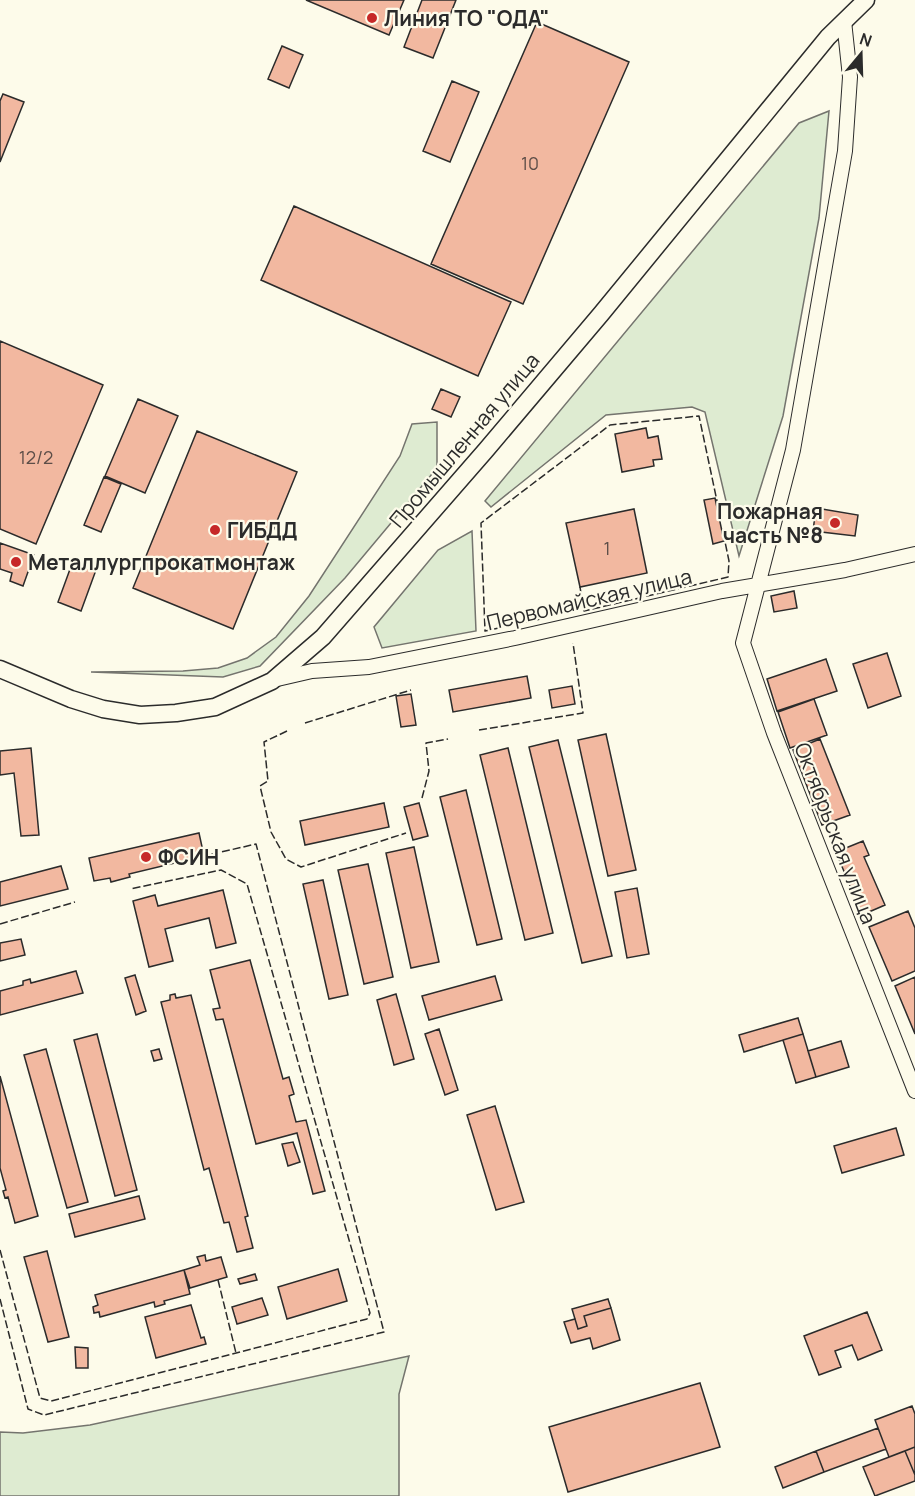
<svg xmlns="http://www.w3.org/2000/svg" width="915" height="1496" font-family="Manrope,sans-serif">
<style>
.green{fill:#deebd1;stroke:#74746e;stroke-width:1.5}
.building{fill:#f2b8a0;stroke:#2b2b2b;stroke-width:1.5}
.lines{fill:none;stroke-linecap:round;stroke-linejoin:round}
.minor-casing{stroke:#2b2b2b;stroke-width:16}
.major-casing{stroke:#2b2b2b;stroke-width:19}
.minor{stroke:#fdfbea;stroke-width:14}
.major{stroke:#fdfbea;stroke-width:16}
.fence{stroke:#2b2b2b;stroke-width:1.5;stroke-dasharray:8 3;stroke-linecap:butt}
.poi-dot{fill:#c62828;stroke:#fdfbea;stroke-width:2}
.labels{text-anchor:middle;dominant-baseline:central;stroke-width:4.5;stroke-linejoin:round;paint-order:stroke}
.number-label{font-size:18px;fill:#5d4e48}
.poi-label{font-size:21px;font-weight:bold;fill:#2b2b2b;stroke:#fdfbea;text-anchor:start}
.street-label{font-size:21px;fill:#2b2b2b;stroke:#fdfbea}
</style>
<rect width="100%" height="100%" fill="#fdfbea"/>
<path class="green" d="M829,111l-10,107 -36,198 -44,140 -34,-144 -13,-5 -86,8 -115,92 -6,-6 314,-378z
M437,422v46l-92,110 -85,88 -37,11 -132,-5 92,-1 35,-3 29,-10 29,-21 33,-41 91,-140 12,-32z
M472,531l4,100 -94,17 -8,-21 64,-77z
M409,1356l-10,38v102h-399v-64l23,1 67,-8z"/>
<path class="building" d="M306,0h98l-15,35z
M422,0h34l-23,58 -29,-11z
M537,22l92,40 -106,242 -92,-40z
M282,46l21,9 -14,33 -21,-9z
M452,81l27,11 -29,70 -27,-11z
M3,94l21,8 -24,60v-61z
M294,206l217,96 -33,74 -217,-96z
M0,341l103,44 -67,159 -36,-15z
M441,389l19,8 -9,20 -19,-8z
M138,399l40,17 -33,77 -40,-17z
M646,428l2,10 10,-2 4,23 -9,1 1,6 -32,6 -7,-38z
M197,431l100,41 -64,157 -100,-41z
M104,477l17,7 -20,48 -17,-7z
M715,498l9,43 -11,3 -9,-44z
M816,508l42,7 -3,21 -42,-5z
M634,509l13,64 -67,14 -14,-64z
M0,543l34,12 -11,31 -13,-5 2,-8 -12,-4z
M73,561l23,9 -15,41 -23,-9z
M794,591l3,17 -23,4 -3,-16z
M887,653l14,43 -33,12 -15,-44z
M826,659l11,32 -60,20 -10,-32z
M527,676l4,22 -78,14 -4,-22z
M572,686l3,18 -23,4 -3,-18z
M411,694l5,31 -15,2 -5,-31z
M814,699l13,36 -37,13 -12,-36z
M606,734l30,136 -28,6 -30,-136z
M820,739l30,76 -28,10 -29,-75z
M558,740l54,216 -30,7 -53,-216z
M31,748l8,87 -18,1 -7,-63 -14,2v-24z
M508,748l45,185 -28,7 -45,-185z
M466,790l36,149 -25,6 -37,-148z
M384,803l5,24 -84,18 -5,-24z
M419,803l9,33 -15,4 -9,-33z
M199,833l5,23 -75,18 1,3 -19,5 -1,-4 -16,3 -5,-23z
M863,841l6,14 -5,2 21,48 -23,10 -26,-63z
M414,847l25,115 -28,6 -25,-115z
M368,864l25,113 -29,7 -26,-114z
M61,866l7,23 -68,17v-24z
M323,880l25,115 -19,4 -26,-115z
M637,888l12,66 -22,4 -12,-66z
M223,890l13,53 -20,5 -7,-30 -44,11 8,32 -24,6 -16,-66 22,-6 3,11z
M908,911l7,17v43l-23,10 -23,-54z
M21,939l4,16 -25,6v-18z
M250,960l33,119 6,-2 5,17 -5,2 7,26 10,-2 19,71 -12,3 -16,-61 -41,11 -33,-125 -7,1 -3,-11 7,-1 -10,-38z
M76,971l7,22 -83,22v-24l23,-6v-4l7,-2 1,4z
M135,975l11,36 -10,4 -11,-37z
M495,976l7,24 -73,20 -7,-24z
M915,977v57l-20,-48z
M175,994l1,4 15,-3 57,221 -3,1 8,31 -16,4 -8,-30 -5,1 -15,-55 -5,2 -43,-168 9,-2v-5z
M396,994l18,65 -20,6 -17,-65z
M798,1018l5,16 -59,18 -5,-17z
M439,1029l19,61 -13,5 -20,-61z
M97,1034l40,156 -22,6 -41,-156z
M803,1034l13,43 -20,6 -13,-43z
M841,1041l8,26 -33,10 -8,-26z
M46,1049l42,153 -21,6 -43,-153z
M159,1049l3,10 -8,2 -3,-10z
M0,1076l38,140 -23,7 -7,-26 -3,1 -2,-7 3,-1 -6,-22z
M495,1106l29,96 -28,8 -29,-95z
M896,1128l8,27 -62,18 -8,-27z
M293,1142l7,20 -12,4 -6,-22z
M139,1196l6,23 -70,18 -6,-23z
M47,1251l22,86 -21,5 -24,-85z
M205,1255l1,6 15,-4 6,20 -37,11 -6,-18 16,-5 -3,-8z
M338,1269l9,32 -60,18 -9,-32z
M184,1270l6,24 -26,7 1,3 -10,3 -1,-5 -54,15 -1,-5 -5,1 -1,-6 5,-2 -3,-10z
M255,1274l2,6 -17,4 -2,-5z
M262,1298l6,17 -31,9 -5,-17z
M608,1299l3,9 -27,8 3,10 -9,3 -6,-20z
M191,1305l10,33 3,-1 2,7 -50,14 -11,-41z
M611,1308l9,32 -27,9 -3,-11 -19,5 -7,-21 11,-3 3,10 9,-3 -3,-10z
M867,1312l15,38 -24,10 -6,-15 -17,6 6,16 -22,8 -15,-39z
M75,1347l13,1v20h-12z
M700,1383l20,64 -152,45 -19,-65z
M912,1406l3,8v33l-26,10 -14,-37z
M878,1428l8,21 -62,23 -8,-21z
M915,1447v28l-10,-24z
M816,1451l8,21 -41,16 -8,-21z
M905,1451l10,24v6l-40,15 -12,-29z"/>
<g class="lines">
<defs>
<path id="minor" d="M844,21l6,56 -5,74 -52,299 -50,193 31,90 141,358
M273,680l39,-9 57,-4 146,-29 207,-47 123,-21 70,-16"/>
<path id="major" d="M0,669l71,30 32,10 37,6 36,-2 39,-6 57,-26 51,-44 163,-187 115,-136 227,-277 38,-37"/>
</defs>
<use href="#minor" class="minor-casing"/>
<use href="#major" class="major-casing"/>
<use href="#minor" class="minor"/>
<use href="#major" class="major"/>
<path class="fence" d="M580,587l4,24 144,-34 1,-16 -5,-24
M545,618l-60,13 -4,-108 129,-98 89,-9 18,85
M305,723l106,-33
M479,730l104,-17 -10,-70
M287,731l-23,11 4,39 -8,5 11,46 15,27 15,8 105,-34
M422,798l7,-27 -3,-28 22,-4
M0,924l75,-22
M0,1250l40,148 11,3 316,-82 3,-6 -123,-429 -26,-14 -91,19
M218,1280l18,73
M0,1299l28,110 16,6 340,-83 -128,-488 -52,12"/>
</g>
<g class="poi-dot">
<circle cx="372" cy="18" r="6"/>
<circle cx="835" cy="523" r="6"/>
<circle cx="215" cy="530" r="6"/>
<circle cx="16" cy="562" r="6"/>
<circle cx="146" cy="857" r="6"/>
</g>
<g class="labels">
<g class="number-label">
<text x="530" y="163">10</text>
<text x="36" y="457">12/2</text>
<text x="607" y="548">1</text>
</g>
<g class="poi-label">
<text x="384" y="18">Линия ТО "ОДА"</text>
<text x="823" y="511" text-anchor="end">Пожарная<tspan x="823" dy="24">часть №8</tspan></text>
<text x="227" y="530">ГИБДД</text>
<text x="28" y="562">Металлургпрокатмонтаж</text>
<text x="158" y="857">ФСИН</text>
</g>
<g class="street-label">
<text transform="translate(464 440) rotate(-50)">Промышленная улица</text>
<text transform="translate(589 599) rotate(-13)">Первомайская улица</text>
<text transform="translate(836 833) rotate(69)">Октябрьская улица</text>
</g>
</g>
<g transform="translate(861 54) rotate(19)" stroke="#fdfbea" stroke-width="4.5" paint-order="stroke">
<path d="M0-4.5L10 22L0 15L-10 22Z" fill="#2b2b2b"/>
<text y="-9" font-size="16" font-weight="bold" text-anchor="middle" fill="#2b2b2b">N</text>
</g>
</svg>
